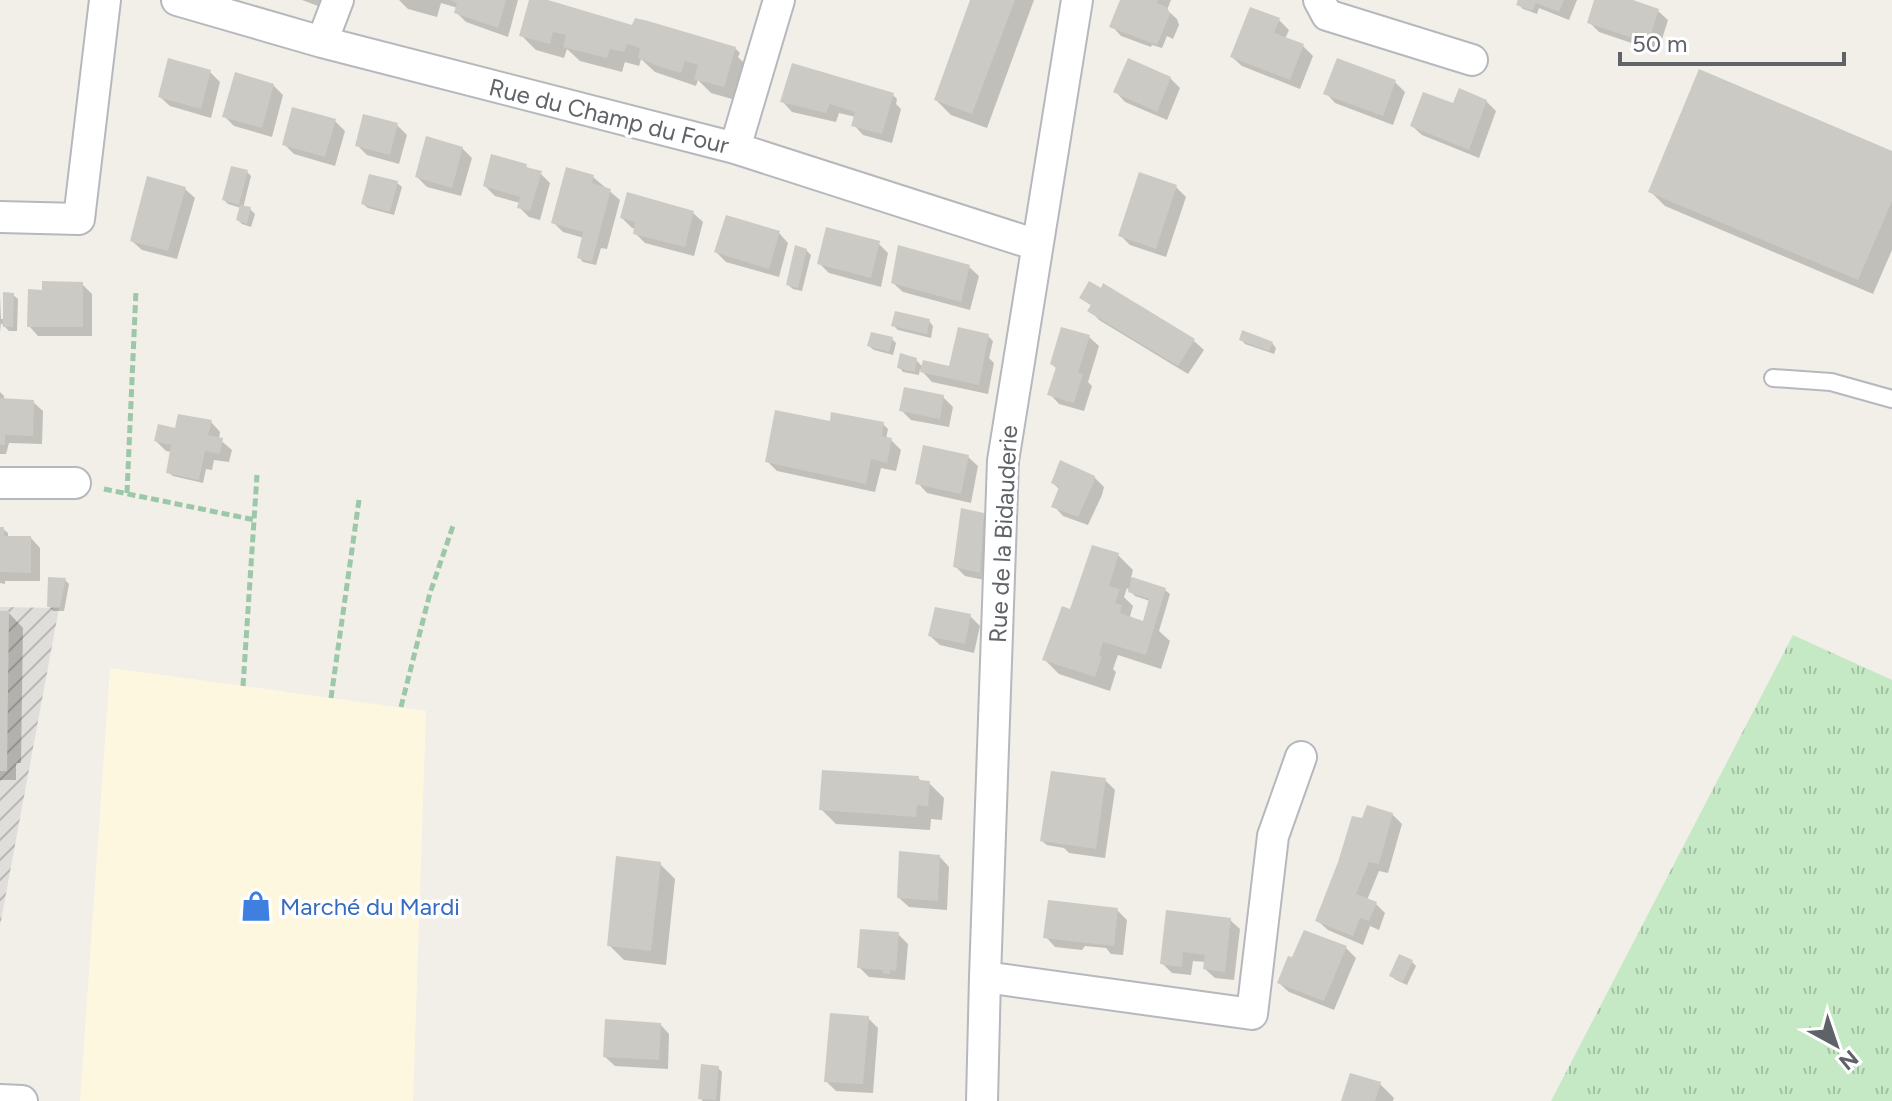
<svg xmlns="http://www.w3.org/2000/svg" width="1892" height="1101" font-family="Figtree,sans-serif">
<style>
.commercial{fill:#fef7e0}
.industrial{fill:url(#industrial-furrows)}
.grass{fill:url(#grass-tufts)}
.shadow{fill:#0003;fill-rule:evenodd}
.building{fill:#cccac5}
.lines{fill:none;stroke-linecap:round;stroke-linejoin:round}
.service-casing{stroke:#b5b8bc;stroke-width:20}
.minor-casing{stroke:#b5b8bc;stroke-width:34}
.path{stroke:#9cc7a9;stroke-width:5;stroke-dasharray:8 4;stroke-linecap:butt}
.service{stroke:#fff;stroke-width:16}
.minor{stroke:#fff;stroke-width:30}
.labels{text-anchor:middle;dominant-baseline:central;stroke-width:7;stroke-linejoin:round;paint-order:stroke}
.street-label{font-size:24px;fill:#5f6368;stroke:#fff}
.shop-label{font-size:24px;fill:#366cbe;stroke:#fff;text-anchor:start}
</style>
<defs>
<pattern id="industrial-furrows" width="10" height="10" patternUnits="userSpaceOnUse" patternTransform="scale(2)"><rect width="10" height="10" fill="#e0deda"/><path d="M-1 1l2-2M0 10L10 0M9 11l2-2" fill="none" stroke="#b9b8b5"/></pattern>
<pattern id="grass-tufts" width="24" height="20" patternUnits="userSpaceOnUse" patternTransform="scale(2)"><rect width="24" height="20" fill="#c5e8c5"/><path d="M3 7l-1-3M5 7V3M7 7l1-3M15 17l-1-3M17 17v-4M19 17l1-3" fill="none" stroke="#a3c0a4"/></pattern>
</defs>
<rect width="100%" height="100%" fill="#f1efe8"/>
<path class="commercial" d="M110,668l316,43 -13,390h-333z"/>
<path class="industrial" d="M0,607l59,1 -59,318z"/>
<path class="grass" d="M1793,635l99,45v421h-341z"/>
<path class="shadow" d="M302,0h27l-3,9z
M399,0h119l-10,37 -42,-15 -10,-10 2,-4 -17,-5 -4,14 -29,-8z
M531,0h10l92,27 102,21 5,5 -2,4 11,11 -10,33 -28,-8 -13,-13 -2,6 -41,-14 -14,-13 -2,7 -14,-4 -3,10 -42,-11 -13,-12 -3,9 -28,-8 -15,-15z
M973,0h61l-47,128 -36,-13 -15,-15z
M1123,0h48l-4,10 10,9 2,6 -6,14 -6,-3 -5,12 -10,-3 -1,2 -30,-11 -9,-10z
M1517,0h60l-8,20 -30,-12 -2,6 -14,-5 -5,-5 1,-3z
M1596,0h31l31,11 10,9 -10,32 -59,-20 -10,-10z
M1279,20l10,10 -4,9 18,7 10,10 -13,33 -58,-23 -10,-9z
M1338,61l57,21 10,10 -12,33 -58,-22 -9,-10z
M210,72l10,10 -9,36 -41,-12 -10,-9z
M1170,78l10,10 -13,32 -42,-18 -9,-10z
M273,85l10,10 -11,42 -38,-11 -10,-10z
M893,95l4,4 -1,5 5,5 -9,34 -29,-8 -9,-10 2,-8 -17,-4 -3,9 -44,-10 -9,-10z
M1486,101l10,10 -17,47 -57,-23 -10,-9 42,-20z
M335,121l10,10 -10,35 -41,-12 -10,-10z
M397,125l10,10 -8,29 -32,-9 -10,-10z
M462,148l10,10 -11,38 -34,-9 -10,-10z
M1892,153v97l-19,44 -208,-88 -15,-15z
M526,166l3,4 11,3 10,10 -10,37 -11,-3 -10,-10 1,-4 -25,-7 -10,-10z
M247,172l4,4 -8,32 7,1 5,5 -4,13 -9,-3 -4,-4 3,-12 -13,-4 -4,-4z
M593,177l27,23 -13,49 -6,-1 -5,17 -13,-3 -4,-5 5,-19 -21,-6 -10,-10z
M397,183l5,4 -8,28 -26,-7 -5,-4z
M1176,187l10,10 -20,60 -36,-12 -10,-10z
M185,189l10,9 -18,61 -35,-9 -10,-9z
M693,213l10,9 -9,34 -49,-13 -10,-10 1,-4 -4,-1 -10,-10z
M779,233l9,10 -9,34 -53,-15 -10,-10z
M878,243l10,10 -7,34 -52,-14 -10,-10z
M806,250l5,5 -9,36 -9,-2 -5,-4z
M969,267l10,9 -9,34 -67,-18 -10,-9z
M82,284l10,10v42h-54l-9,-10z
M1104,285l90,56 10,9 -16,24 -89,-54 -9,-10 2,-4 -11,-8 20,-8z
M13,295l5,4 -1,32h-8l-8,-8 -1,9v-36l1,23h4z
M929,321l4,5 -2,12 -33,-8 -4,-4z
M988,336l5,5 -4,17 5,5 -6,31 -56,-12 -12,-13 -1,6 -16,-3 -4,-5 17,-7 7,7 27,1z
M1089,337l10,9 -11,36 4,4 -8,25 -25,-7 -9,-10 7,-25 -5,-5z
M892,339l4,4 -3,12 -19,-5 -5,-4z
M1241,339l31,4 4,5 -2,6 -29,-10z
M0,392l4,4v4l29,2 10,9 -1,33 -33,-1 -3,11h-6z
M943,397l10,10 -4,20 -38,-7 -10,-10z
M211,422l9,10 -1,7 13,11 -3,12 -15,-2 -2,10 -6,-1 -3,14 -30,-7 -5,-4 4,-20 -6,-1 -10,-10 20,-11z
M831,423l52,1 5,5 -2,10 5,1 10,10 -5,21 -15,-3 -6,24 -98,-21 -10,-10z
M968,457l10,9 -7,37 -44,-10 -9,-10z
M1094,477l10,10 -2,8 -14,30 -25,-9 -9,-10 6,-16 -7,-7z
M983,515l9,10 -3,56 -24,-5 -10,-10z
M0,529h3l5,4v6l23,-1 9,10v33h-35v3l-5,-1z
M1118,555l15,15 -2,8 34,12 5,4 -11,37 11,10 -9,28 -43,-14 -5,14 3,3 -6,19 -51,-17 -14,-14 27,-49zM1127,588l8,8 15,5 -6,22 -10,-3 -4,-4 3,-10 -9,-9z
M65,580l4,4 -5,27h-11l-4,-5z
M0,613h9l14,15 -2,135h-5v17h-16z
M970,616l10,10 -6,27 -34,-8 -10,-9z
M918,778l5,4 6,1 15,15 -2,22 -11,-1 -1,11 -94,-6 -15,-15z
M1105,780l10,10 -10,68 -36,-5 -5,-5 -17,-3 -5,-4z
M1392,814l10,10 -14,49 -9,-2 -12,29 9,4 9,9 -6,17 -9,-4 -7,19 -35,-15 -10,-9 46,-101z
M940,857l9,10 -2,43 -38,-3 -10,-9z
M660,864l15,15 -9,86 -42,-5 -15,-15z
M1117,910l10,10 -4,35 -12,-1 -5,-6 -21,-2 -3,4 -27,-3 -9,-10z
M1230,920l10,9 -6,51 -19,-2 -10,-9 1,-7 -13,-1 -2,14 -19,-2 -10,-10z
M898,934l10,10 -3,36 -36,-3 -10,-10z
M1346,948l10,10 -22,52 -45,-18 -10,-9z
M1412,962l4,4 -9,19 -11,-5 -5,-4z
M868,1018l10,10 -5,65 -37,-2 -10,-10z
M660,1024l9,10 -1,35 -53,-3 -10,-9z
M718,1068l4,4 -2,29h-17l-3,-3z
M1379,1083l15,15 -1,3h-50z"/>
<path class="building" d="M450,0h56l-8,28 -44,-15 3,-10z
M529,0h19l84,25 3,-7 13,3 88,26 -12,40 -30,-8 4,-14 -13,-4 -4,12 -23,-7 -20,-8 2,-10 -13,-4 -3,8 -14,-3 -3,9 -44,-11 3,-12 -13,-3 -3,12 -31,-8z
M970,0h45l-43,114 -38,-14z
M1120,0h38l-1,3 10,4 3,7 -13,31 -48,-18z
M1518,0h46l-5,12 -23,-9 -4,8 -16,-6z
M1594,0h39l26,9 -11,34 -61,-20z
M1250,7l30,11 -6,15 30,11 -14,36 -60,-23z
M168,58l43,12 -10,39 -43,-12z
M1128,58l43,19 -14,35 -44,-20z
M1337,58l59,22 -13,36 -60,-22z
M792,63l102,30 -12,41 -31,-8 4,-14 -25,-8 -4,9 -46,-11z
M1699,69l193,82v50l-34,79 -210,-88z
M235,72l39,12 -12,44 -40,-11z
M1459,88l28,12 -18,50 -59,-24 13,-34 30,11z
M292,107l44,12 -11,38 -43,-12z
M363,114l35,9 -8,32 -35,-9z
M426,136l37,11 -11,41 -37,-11z
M491,154l36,10 -1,3 16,4 -12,40 -13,-3 3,-11 -37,-11z
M231,166l17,4 -9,35 -17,-5z
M566,167l28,8 -2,8 19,6 -19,73 -15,-4 6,-26 -32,-9z
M1139,172l38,13 -21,64 -38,-13z
M369,174l29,7 -8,31 -29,-8z
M147,176l39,11 -18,64 -38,-10z
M627,192l67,19 -9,36 -52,-13 2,-12 -15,-4z
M240,205l11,2 -4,17 -11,-4z
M726,215l54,16 -11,38 -55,-17z
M826,227l54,14 -9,37 -54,-14z
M795,245l12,4 -9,39 -12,-3z
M898,245l72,20 -9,37 -70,-19z
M42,281l41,1v45h-56l1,-38 14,1z
M1089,281l12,7 2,-5 92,56 -17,27 -91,-55 4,-6 -12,-7z
M3,292l11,1 -1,34h-10z
M895,311l35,8 -3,15 -36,-8z
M958,327l31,7 -10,51 -59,-13 3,-12 26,6z
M1061,327l29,8 -12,38 5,1 -9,29 -27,-8 9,-28 -6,-3z
M1242,330l31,12 -4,9 -30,-11z
M871,332l22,5 -4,15 -22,-6z
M900,353l17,5 -2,14 -18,-4z
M904,387l40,8 -4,24 -41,-8z
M0,398l34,2 -1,36 -28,-1v10h-5z
M775,410l55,11 1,-9 53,10 -2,14 10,2 -5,25 -16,-4 -5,25 -101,-22z
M178,414l34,6 -4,15 15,3 -3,16 -15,-3 -6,29 -33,-7 5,-28 -17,-4 4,-17 17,4z
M923,445l46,10 -8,39 -46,-10z
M1060,460l35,16 -2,8 -15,33 -27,-10 8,-20 -8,-4z
M961,508l23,5 -4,60 -27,-6z
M0,527h4v9h27v37l-31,-1z
M1092,545l27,8 -10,33 11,3 -5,14 7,2 -2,8 23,8 6,-22 -21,-7 4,-15 34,11 -20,67 -43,-13 -4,13 3,1 -7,21 -53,-17 20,-54 8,3z
M48,577l18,1 -6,29h-13z
M935,607l36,7 -6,30 -37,-8z
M0,611h9l-2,160h-7z
M822,770l97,6v4l11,1 -2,25 -11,-1 -1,12 -97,-7z
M1051,771l55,7 -10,71 -56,-8z
M1367,805l26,8 -14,51 -10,-2 -13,32 21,8 -8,19 -9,-3 -7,18 -38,-15 23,-59 14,-46 10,2z
M899,851l41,4 -2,46 -41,-3z
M616,856l45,6 -10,89 -44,-5z
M1048,900l70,8 -4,38 -71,-8z
M1166,910l65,8 -6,54 -22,-3 2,-14 -22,-3 -1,15 -22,-3z
M860,929l39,3 -3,39 -6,-1v4l-7,-1v-3l-26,-2z
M1304,930l43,16 -23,55 -47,-18 11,-27 4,1z
M1399,954l14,6 -10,22 -14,-6z
M830,1013l39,3 -6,68 -39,-2z
M605,1019l56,4 -2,37 -56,-3z
M701,1064l18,2 -3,34 -18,-1z
M1350,1073l31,9 -6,19h-34z"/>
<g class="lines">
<defs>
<path id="service" d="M1773,378l58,4 61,17"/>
<path id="minor" d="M177,0l145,42 413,106 302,97
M1319,0l8,15 145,45
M322,42l16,-42
M735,148l44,-148
M0,217l79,2 26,-219
M0,483h75
M985,977l267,37 21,-178 28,-79
M0,1100l22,1
M982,1101l3,-124 18,-516 74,-461"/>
</defs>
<use href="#service" class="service-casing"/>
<use href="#minor" class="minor-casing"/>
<path class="path" d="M104,489l151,31
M127,493l9,-203
M243,686l14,-211
M331,698l28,-198
M401,707l29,-114 24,-70"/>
<use href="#service" class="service"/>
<use href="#minor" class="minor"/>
</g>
<defs>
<symbol id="shop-bare" viewBox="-9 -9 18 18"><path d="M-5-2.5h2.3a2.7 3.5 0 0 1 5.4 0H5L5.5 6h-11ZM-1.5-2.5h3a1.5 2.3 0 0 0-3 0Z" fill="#3f7fe0" stroke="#fff" stroke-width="2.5" paint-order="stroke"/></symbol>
</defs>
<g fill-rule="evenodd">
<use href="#shop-bare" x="234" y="884" width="44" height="44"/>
</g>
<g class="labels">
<g class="street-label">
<text transform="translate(609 116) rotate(14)">Rue du Champ du Four</text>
<text transform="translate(1003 534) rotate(-87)">Rue de la Bidauderie</text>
</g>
<g class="shop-label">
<text x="280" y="906">Marché du Mardi</text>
</g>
</g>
<g transform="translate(1836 1045) rotate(140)" stroke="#ffffff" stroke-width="6" paint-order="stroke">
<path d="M0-6L14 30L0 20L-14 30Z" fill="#5f6368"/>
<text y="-12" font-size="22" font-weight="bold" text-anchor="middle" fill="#5f6368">N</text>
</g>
<path d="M1620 52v12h224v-12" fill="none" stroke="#5f6368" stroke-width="4"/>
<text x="1632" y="52" font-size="24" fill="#5f6368" stroke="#ffffff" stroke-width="6" paint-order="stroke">50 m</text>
</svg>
